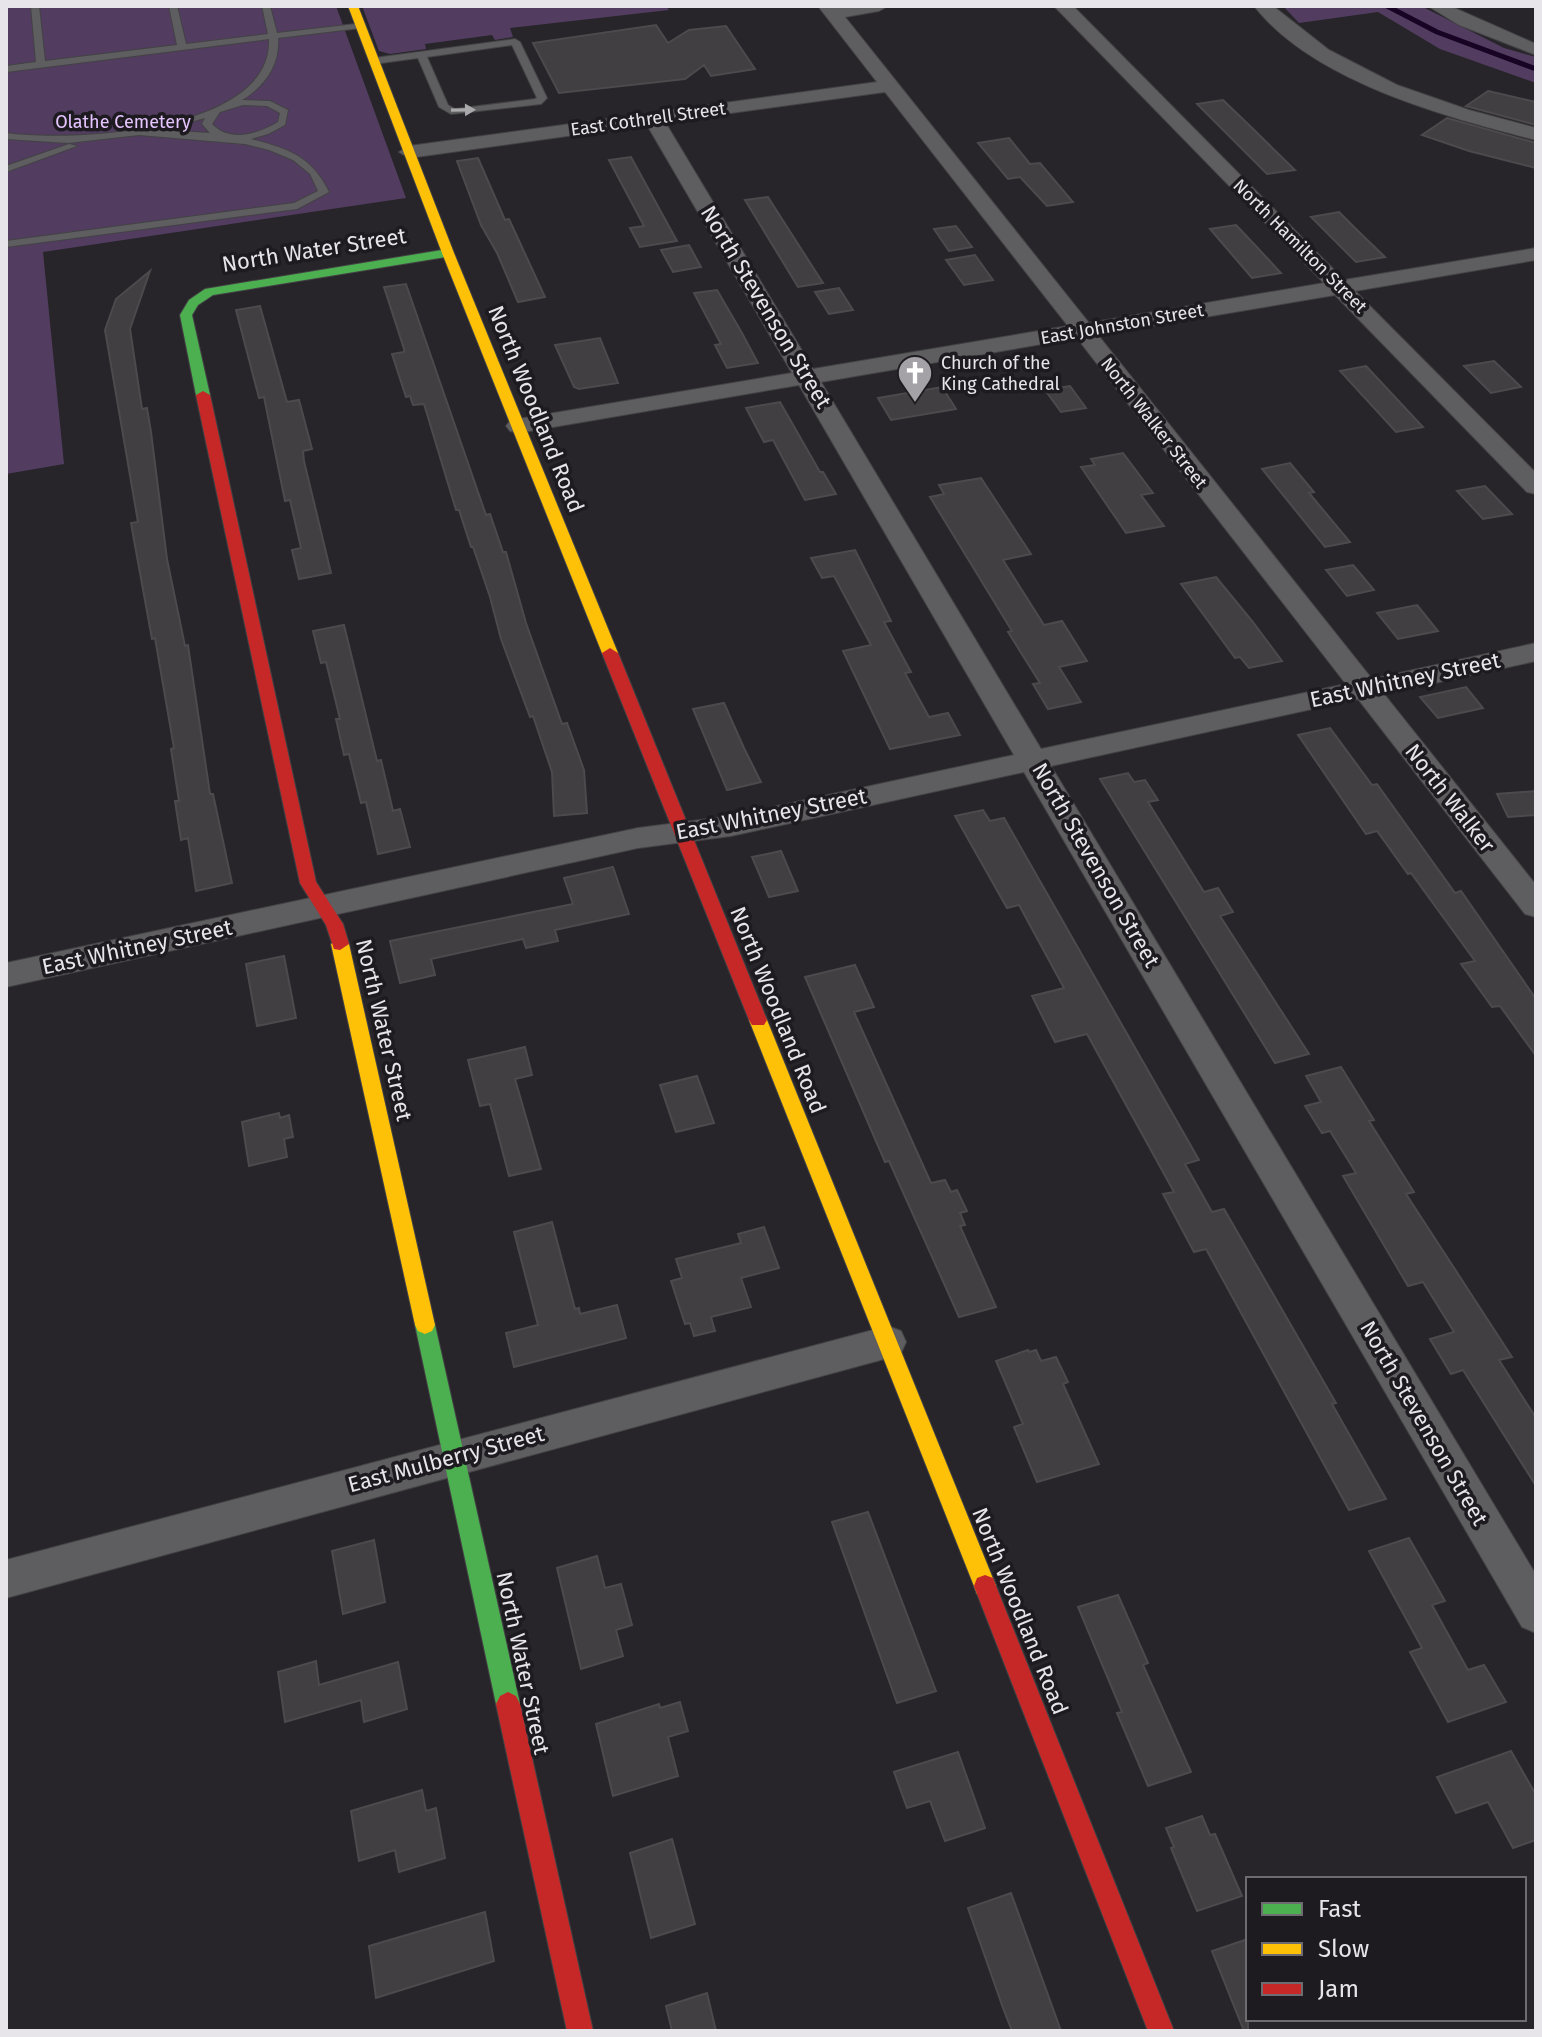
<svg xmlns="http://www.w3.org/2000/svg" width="1542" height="2037" font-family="'Fira Sans',sans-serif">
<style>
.green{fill:#523d61}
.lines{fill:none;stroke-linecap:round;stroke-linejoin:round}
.stream{stroke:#170323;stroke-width:5}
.building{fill:#413f42;stroke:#4c4a4d;stroke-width:2}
.lane-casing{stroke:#434245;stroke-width:2}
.street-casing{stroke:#434245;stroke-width:2}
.fast-casing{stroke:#434245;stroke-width:2}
.slow-casing{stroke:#434245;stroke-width:2}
.jam-casing{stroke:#434245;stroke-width:2}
.lane{fill:#5e5d5f;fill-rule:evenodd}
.street{fill:#5e5d5f;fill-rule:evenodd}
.fast{fill:#4caf50;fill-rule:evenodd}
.slow{fill:#ffc107;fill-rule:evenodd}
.jam{fill:#c62828;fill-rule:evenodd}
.oneway{fill:#a9a8ab}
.labels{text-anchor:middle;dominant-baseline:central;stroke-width:7;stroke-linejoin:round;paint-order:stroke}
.far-street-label{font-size:18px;fill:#e7e5e9;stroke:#1e1b20}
.far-park-label{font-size:18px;fill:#e6c5ff;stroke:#1e1b20}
.far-poi-label{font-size:18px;fill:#e7e5e9;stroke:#1e1b20;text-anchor:start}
.street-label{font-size:22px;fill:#e7e5e9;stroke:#1e1b20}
</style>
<rect width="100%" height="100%" fill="#272529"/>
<path class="green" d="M6,6h330l70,192 -363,54 21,212 -58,10z
M362,6h304l3,4 -159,18 3,9 -18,3 -3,-5 -67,9 1,5 -36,5 -11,-3z
M1283,6h138l83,42 32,9v26l-96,-34 -62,-37 -79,11z"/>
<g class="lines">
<path class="stream" d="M1387,6l50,26 99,37"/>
</g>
<path class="building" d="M656,25l12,18 21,-13 37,-4 29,43 -44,7 -7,-11 -19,14 -126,14 -26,-50z
M1488,91l48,11v23l-70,-19z
M1223,100l26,25 46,45 -28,4 -70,-70z
M1447,118l89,25v25l-67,-17 -47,-16z
M1009,138l21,26 10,-1 33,39 -26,4 -27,-29 -12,2 -30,-36z
M631,157l46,84 -37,6 -10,-19 14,-2 -35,-66z
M478,158l27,62 4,-1 36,78 -27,5 -21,-49 -16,-28 -24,-64z
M768,197l14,22 41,64 -25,4 -53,-87z
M1339,212l18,18 28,27 -29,5 -45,-45z
M1236,225l18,19 27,29 -29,5 -42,-49z
M956,226l16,21 -23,4 -15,-22z
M689,245l12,22 -28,5 -12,-22z
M975,255l18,25 -29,5 -18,-25z
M150,271l-20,58 12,80 5,-1 4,24 16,127 18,87 3,-1 22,149h3l19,89 -36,8 -8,-53 -7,2 -6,-39h4l-8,-52 3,-1 -19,-110 -3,1 -16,-88 -5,-28 7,-1 -33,-192 11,-31z
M406,284l80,231 4,-1 13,38h3l20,71 36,101 5,-1 17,47 3,43 -33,3 -2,-44 -19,-56 -3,1 -29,-78 -11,-42 -17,-50h-2l-12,-37h-3l-32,-106 -11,1 -3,-9 -4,1 -14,-43 12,-2v-3l-20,-62z
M839,288l14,22 -24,4 -14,-22z
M717,290l25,43 16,30 -31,5 -12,-23 6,-1 -27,-51z
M260,306l27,96 12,-2 13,49 -9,2 1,10 27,112 -32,6 -7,-29 9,-2 -11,-48 -5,1 -21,-104 -5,1 -23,-88z
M600,338l18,45 -39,6 -5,-2 -19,-42z
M1494,361l27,26 -30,6 -27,-27z
M1366,366l57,61 -27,5 -56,-61z
M1070,386l16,22 -25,4 -16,-22z
M942,387l14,22 -65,11 -13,-22z
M780,402l40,70h3l13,22 -31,6 -32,-60 -9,2 -18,-34z
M1123,453l30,40 -12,2 23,31 -38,7 -45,-66 14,-2 -4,-6z
M1290,463l24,29 -5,1 41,49 -25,5 -63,-78z
M981,478l50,76 -28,6 41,65 18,-4 25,40 -28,6 22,35 -33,7 -15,-25 7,-1 -32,-51 4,-1 -82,-134 14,-3 -5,-9z
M1485,486l27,28 -29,5 -26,-28z
M855,550l36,71 -7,1 27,50 -6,1 24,44 19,-4 12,22 -70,14 -47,-98 28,-6 -37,-69 -12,2 -11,-20z
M1353,565l21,25 -27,6 -21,-26z
M1216,577l37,45 29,39 -33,7 -9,-11 -5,1 -54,-74z
M1417,605l21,26 -40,8 -21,-26z
M344,625l33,136 4,-1 12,51 7,-2 10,38 -32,7 -12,-52 -5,1 -12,-49 -5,1 -8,-36h4l-14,-57 -5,1 -8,-32z
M1466,687l17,21 -45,10 -18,-21z
M724,703l20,45 17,34 -34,8 -34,-81z
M1330,728l42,57 5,-1 78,109 6,-2 75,108v57l-36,-50 -8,1 -31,-43 14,-3 -64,-88 -3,1 -31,-43 -11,3 -68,-99z
M1128,773l6,9 11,-2 13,20 -10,2 56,90 14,-4 15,24 -13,4 89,138 -34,9 -175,-284z
M1536,791v24l-28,2 -11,-23z
M983,810l7,11 14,-3 195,342 -14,4 27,48 12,-3 112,194 -4,1 54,95 -37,11 -143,-261 -12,3 -31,-58 11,-2 -87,-158 -32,8 -23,-46 32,-8 -45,-83 -12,3 -52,-92z
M781,851l17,40 -29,6 -17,-40z
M613,867l16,47 -74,16 3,11 -32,7 -3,-9 -92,20 4,16 -35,8 -10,-42 183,-37 -9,-26z
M284,956l12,62 -39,8 -11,-62z
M855,965l19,42 -20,5 77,171 14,-3 6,12 6,-2 10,21 -7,2 5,12 -5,1 36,81 -37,10 -70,-156 -4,1 -80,-185z
M525,1047l7,28 -17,4 26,90 -32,7 -19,-72 -10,2 -12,-46z
M1341,1067l33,53 -5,1 45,71 -8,2 106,163 -13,3 37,58v68l-73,-116 -12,4 -21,-35 24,-7 -31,-50 -15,4 -65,-110 13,-3 -26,-42 -8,2 -17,-27 16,-4 -15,-26z
M697,1076l17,47 -38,9 -16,-47z
M279,1113l1,5 9,-3 4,22 -9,2 3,18 -38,9 -7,-44z
M552,1222l23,87 4,-1 1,6 37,-9 9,33 -112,29 -8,-34 32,-8 -24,-93z
M764,1227l15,41 -38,10 10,29 -40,10 4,14 -21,5 -4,-13 -5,1 -14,-43 11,-3 -6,-19 65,-16 -3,-9z
M1028,1350l1,2 7,-2 5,11 15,-4 12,25 -5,2 36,80 -62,18 -23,-55 9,-3 -27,-63z
M868,1512l68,179 -39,12 -65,-181z
M1409,1538l36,63 -13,4 36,65 16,-5 22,37 -58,20 -38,-70 12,-4 -53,-97z
M374,1540l11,62 -42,12 -11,-63z
M597,1556l8,32 16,-4 11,41 -16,5 7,26 -42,13 -24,-101z
M1118,1595l30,68 -5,2 48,107 -43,14 -31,-73 5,-1 -44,-105z
M316,1661l3,24 79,-23 9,47 -43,13 -3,-22 -76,22 -7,-50z
M680,1702l8,29 -20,6 10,39 -65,20 -17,-72 63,-20 1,4z
M1511,1751l25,44v45l-23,8 -25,-46 -32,11 -19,-36z
M958,1752l27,76 -40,13 -15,-40 -23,7 -13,-36z
M422,1790l4,21 10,-3 9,50 -46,14 -4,-22 -36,11 -8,-50z
M1202,1816l8,19 5,-1 27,62 -45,15 -26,-63 3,-1 -8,-19z
M672,1839l23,85 -44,14 -21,-85z
M1011,1893l36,99 14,39h-49l-9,-23 -35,-100z
M485,1912l9,49 -118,37 -7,-52z
M1248,1939v92h-4l-32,-80z
M707,1993l9,38h-44l-6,-25z"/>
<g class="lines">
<defs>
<path id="lane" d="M31,6h8l6,55 132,-16 -8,-39h8l9,38 82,-10 -6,-28h8l7,27 87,-10 1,2 -4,3 -83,10c2,27 -13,48 -36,62l28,1 18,9 -3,15 -17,9 -17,5c38,10 60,17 78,53l-32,17 -291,38v-6l288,-38 24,-12 -8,-17 -17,-14 -24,-10 -24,-6 -106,-9 -71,8 -62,-4v-6c64,9 267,0 263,-94l-263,33v-6l30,-4zM243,105l24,1 13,7 -2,9c-20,12 -48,21 -66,2l8,-12zM205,118l-3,6 8,9 -48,-3z
M515,39l5,3 27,56 -6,6 -90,10 -12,-7 -21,-49 -44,6 -5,-3 5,-3zM512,45l25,53 -2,1 -80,10 -7,-4 -21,-48z
M69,144l8,2 -71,26v-6z"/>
<path id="street" d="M818,6h70l-9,5 -34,6 244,306 235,-40 -270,-277h19l271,274 192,-32v12l-181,31 181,182v21l-9,-2 -192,-197 -237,40 274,344 164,-36v18l-152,33 152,191v32l-11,-3 -167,-215 -307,67 485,809v58l-14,-6 -498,-855 -293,64 -93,12 -632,139v-24l632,-135 93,-12 283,-61 -215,-370 -281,48 -8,-2 -4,-5 4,-5 8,-2 274,-46 -145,-248 -238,33 -10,-6 10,-6 468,-64zM885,92l183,234 -255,43 -148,-247zM1077,338l269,346 -305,65 -220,-367z
M1254,6h19l56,44 68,35 72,25 67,18v12c-90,-23 -222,-58 -282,-134z
M1428,6h22l86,38v11l-77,-30z
M888,1326l13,5 5,11 -5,11 -13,5 -882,240v-38z"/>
<path id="fast" d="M448,249l4,1v6l-239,39 -15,10 -6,10 18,80 -7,4 -7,-4 -16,-80 9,-15 16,-11z
M425,1316l7,3 3,6 85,379 -4,8 -8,4 -8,-4 -4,-8 -81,-379 3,-6z"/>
<path id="slow" d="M348,6h10l96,247 164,400 -3,3h-10l-3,-3 -160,-400z
M340,938l9,6 86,381 -3,6 -7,3 -7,-3 -3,-6 -84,-381z
M758,1013l6,2 3,5 229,566 -3,8 -8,3 -8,-3 -3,-8 -225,-566 3,-5z"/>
<path id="jam" d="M203,391l7,4 106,487 27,42 6,20 -9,6 -6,-1 -8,-24 -26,-42 -104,-488z
M610,648l8,5 149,367 -3,5h-12l-3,-5 -147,-367z
M985,1575l8,3 3,8 178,445h-26l-174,-445 3,-8z
M508,1692l8,4 4,8 73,327h-26l-71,-327 4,-8z"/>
</defs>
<use href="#lane" class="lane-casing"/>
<use href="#street" class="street-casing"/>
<use href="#fast" class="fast-casing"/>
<use href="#slow" class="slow-casing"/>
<use href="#jam" class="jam-casing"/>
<use href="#lane" class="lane"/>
<use href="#street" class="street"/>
<use href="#fast" class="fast"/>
<use href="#slow" class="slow"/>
<use href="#jam" class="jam"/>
</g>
<defs><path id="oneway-solid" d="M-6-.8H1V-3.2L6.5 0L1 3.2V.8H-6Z" transform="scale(2)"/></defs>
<use class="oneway" href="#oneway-solid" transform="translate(463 110) rotate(-1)"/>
<defs>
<symbol id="church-pin" viewBox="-11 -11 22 30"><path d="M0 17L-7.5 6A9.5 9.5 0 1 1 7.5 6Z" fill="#a4a2a6" stroke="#1e1b20"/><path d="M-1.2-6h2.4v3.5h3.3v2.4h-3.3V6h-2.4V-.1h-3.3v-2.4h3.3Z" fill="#fff"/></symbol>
</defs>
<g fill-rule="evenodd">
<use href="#church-pin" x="895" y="353" width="40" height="54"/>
</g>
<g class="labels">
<g class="far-street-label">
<text transform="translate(648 119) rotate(-8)">East Cothrell Street</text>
<text transform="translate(1300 246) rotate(45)">North Hamilton Street</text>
<text transform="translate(1122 324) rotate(-10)">East Johnston Street</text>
<text transform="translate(1154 423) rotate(52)">North Walker Street</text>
</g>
<g class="far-park-label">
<text x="123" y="122">Olathe Cemetery</text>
</g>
<g class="far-poi-label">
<text x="941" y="363">Church of the<tspan x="941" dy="21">King Cathedral</tspan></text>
</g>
<g class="street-label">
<text transform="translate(314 250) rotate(-9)">North Water Street</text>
<text transform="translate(766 307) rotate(59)">North Stevenson Street</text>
<text transform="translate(536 409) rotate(68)">North Woodland Road</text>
<text transform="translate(1405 680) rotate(-12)">East Whitney Street</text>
<text transform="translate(1450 798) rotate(52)">North Walker</text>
<text transform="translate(771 814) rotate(-11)">East Whitney Street</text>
<text transform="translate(1096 865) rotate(60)">North Stevenson Street</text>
<text transform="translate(137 947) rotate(-12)">East Whitney Street</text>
<text transform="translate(778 1010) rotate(68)">North Woodland Road</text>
<text transform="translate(384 1030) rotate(77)">North Water Street</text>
<text transform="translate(1424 1423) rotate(60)">North Stevenson Street</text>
<text transform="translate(446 1459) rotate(-15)">East Mulberry Street</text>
<text transform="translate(1020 1611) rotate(68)">North Woodland Road</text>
<text transform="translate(523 1663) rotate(78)">North Water Street</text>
</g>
</g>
<rect width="1542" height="2037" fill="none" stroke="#e7e5e9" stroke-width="16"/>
<rect x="1246" y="1877" width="280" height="144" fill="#1e1b20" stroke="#6e6c70" stroke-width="2"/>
<rect x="1262" y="1903" width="40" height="12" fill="#4caf50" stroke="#6e6c70" stroke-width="2"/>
<text x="1318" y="1917" font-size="24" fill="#e7e5e9">Fast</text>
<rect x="1262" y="1943" width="40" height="12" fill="#ffc107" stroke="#6e6c70" stroke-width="2"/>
<text x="1318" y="1957" font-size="24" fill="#e7e5e9">Slow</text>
<rect x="1262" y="1983" width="40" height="12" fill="#c62828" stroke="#6e6c70" stroke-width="2"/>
<text x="1318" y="1997" font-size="24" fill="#e7e5e9">Jam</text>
</svg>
